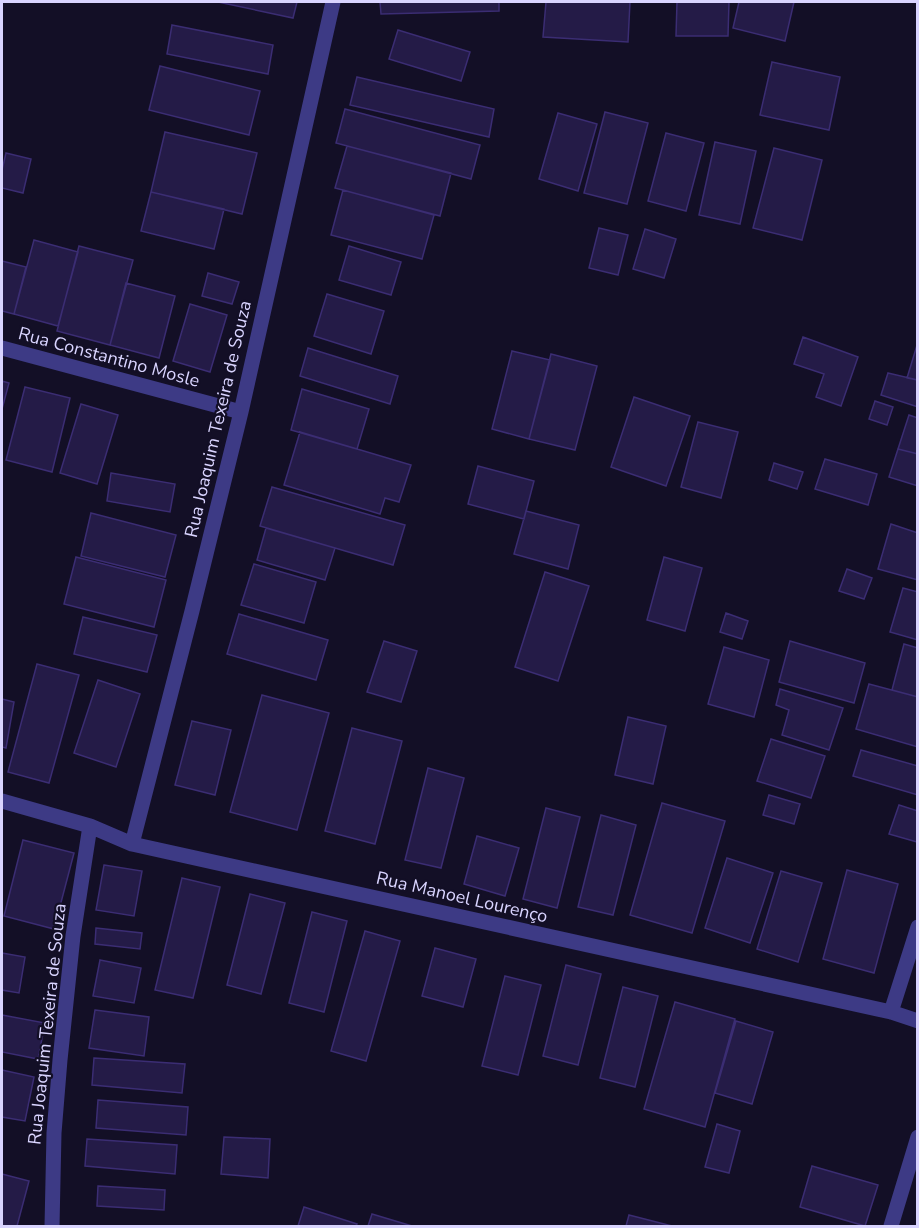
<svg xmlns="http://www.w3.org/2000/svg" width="919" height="1228" font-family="'Nunito Sans',sans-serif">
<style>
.building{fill:#241b47;stroke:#3b2d73;stroke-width:1.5}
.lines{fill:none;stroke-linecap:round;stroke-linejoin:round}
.street{stroke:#3d3a85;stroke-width:15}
.labels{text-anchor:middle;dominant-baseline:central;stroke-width:4.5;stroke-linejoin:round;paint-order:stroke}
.street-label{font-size:18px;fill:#d9d4ff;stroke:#130f26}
</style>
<rect width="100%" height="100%" fill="#130f26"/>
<path class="building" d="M218,2h79l-4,16z
M380,2h119v9l-118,3z
M546,2h84l-2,40 -85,-5z
M677,2h52l-1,34h-52z
M739,2h55l-9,39 -52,-13z
M172,25l101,20 -5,29 -101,-20z
M398,30l72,22 -9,29 -72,-22z
M772,62l68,15 -11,53 -69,-15z
M160,66l100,25 -11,44 -100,-25z
M357,77l137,32 -5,28 -139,-32z
M345,109l135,36 -9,34 -135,-36z
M605,112l43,11 -21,81 -43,-11z
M558,113l39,11 -19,67 -39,-12z
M165,132l92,21 -15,61 -91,-22z
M666,133l38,10 -18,68 -38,-10z
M715,142l41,9 -16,73 -41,-9z
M347,146l104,27 -11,43 -105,-28z
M774,148l48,12 -20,80 -49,-12z
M6,153l25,6 -8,34 -21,-5v-18z
M343,190l91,25 -12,44 -91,-24z
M151,192l73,17 -10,40 -73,-18z
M599,228l29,7 -10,40 -29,-7z
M645,229l31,10 -12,39 -31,-9z
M34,240l44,12 -20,74 -44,-12z
M79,246l54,14 -23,85 -53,-14z
M349,246l52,16 -10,33 -52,-15z
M2,261l24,6 -12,47 -12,-3z
M208,273l31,9 -7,22 -30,-8z
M126,283l49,13 -16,62 -49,-13z
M327,294l57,17 -13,43 -57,-18z
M190,304l37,11 -17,57 -37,-11z
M803,337l55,20 -17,49 -25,-9 8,-23 -30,-10z
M918,342v38l-11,-2z
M308,348l90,28 -8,28 -90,-28z
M512,351l38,9 -21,79 -37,-10z
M551,354l46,12 -22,84 -46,-11z
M888,373l30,7v27l-37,-12z
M2,381l7,2 -7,26z
M25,387l45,11 -18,74 -46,-12z
M302,389l67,20 -12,40 -66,-19z
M634,397l56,19 -24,70 -55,-19z
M875,401l18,6 -6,18 -18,-6z
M81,404l37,11 -21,69 -37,-11z
M909,415l9,3v36l-20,-5z
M698,422l40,10 -17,66 -40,-11z
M300,432l111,33 -12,37 -14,-4 -5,16 -96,-29z
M898,449l20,5v32l-29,-9z
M825,459l52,15 -9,31 -53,-16z
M774,463l29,9 -6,17 -28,-9z
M478,466l56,15 -10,38 -56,-15z
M111,473l64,11 -5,28 -63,-11z
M272,487l133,38 -12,40 -133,-39z
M526,511l53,14 -11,44 -54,-15z
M91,513l85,22 -11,42 -84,-21z
M891,524l27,9v47l-40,-11z
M266,528l69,20 -10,32 -68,-20z
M76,557l90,23 -12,47 -90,-23z
M664,557l38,11 -17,63 -38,-11z
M254,564l62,18 -12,41 -63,-18z
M847,569l25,9 -8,21 -25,-8z
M545,572l44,14 -31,95 -43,-14z
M903,588l15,4v48l-28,-8z
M726,613l22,8 -6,18 -22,-7z
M239,614l89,26 -12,40 -89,-26z
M83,617l74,18 -10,37 -73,-18z
M384,641l33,10 -16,51 -34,-10z
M790,641l75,22 -11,40 -75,-21z
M904,644l14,4v49l-26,-7z
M724,647l45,13 -15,57 -46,-13z
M37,664l42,11 -30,108 -41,-11z
M98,680l42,14 -24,73 -42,-14z
M869,684l49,13v50l-62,-18z
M780,689l63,19 -14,42 -47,-15 7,-25 -13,-5z
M262,695l67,18 -32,117 -67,-18z
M2,699l12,3 -8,46 -4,-1z
M628,717l38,9 -13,58 -38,-9z
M192,721l39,9 -16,65 -40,-10z
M352,728l50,13 -27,103 -50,-13z
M771,739l54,17 -14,42 -54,-17z
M861,750l57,16v29l-65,-19z
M428,768l36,10 -23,90 -36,-8z
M769,795l31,9 -6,20 -31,-9z
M662,803l63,18 -33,112 -62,-18z
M899,805l19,6 -1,31 -28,-8z
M546,808l34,9 -23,91 -34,-9z
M601,815l35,10 -23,90 -35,-8z
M477,836l42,12 -14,48 -41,-12z
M23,840l51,13 -20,76 -50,-13z
M727,858l46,15 -23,70 -45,-15z
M104,865l38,6 -8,45 -38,-6z
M847,870l51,14 -24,89 -51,-14z
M781,871l41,12 -24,79 -41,-13z
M182,878l38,9 -27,111 -38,-8z
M250,894l35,9 -24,91 -34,-9z
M312,912l35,9 -23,91 -35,-9z
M96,928l46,5 -2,16 -45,-5z
M365,931l35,10 -34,120 -35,-10z
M435,948l41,11 -13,48 -41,-11z
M2,953l23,4 -6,36 -17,-3z
M100,960l41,8 -7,35 -41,-7z
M566,965l35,9 -23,91 -35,-9z
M505,976l36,9 -23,90 -36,-9z
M623,987l35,9 -23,91 -35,-9z
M675,1002l60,17 -30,108 -61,-18z
M95,1010l54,7 -5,39 -55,-8z
M2,1015l43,8 -7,36 -36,-7z
M736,1021l37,11 -21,72 -37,-11z
M94,1058l91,6 -3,29 -90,-8z
M2,1070l32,7 -9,44 -23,-4z
M98,1100l90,7 -2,28 -90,-7z
M717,1124l23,7 -11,42 -24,-6z
M224,1137l46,2 -2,39 -47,-4z
M87,1139l90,6 -2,29 -90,-8z
M812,1166l66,19 -13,41 -65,-19z
M2,1174l27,7 -12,45h-15z
M98,1186l67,4 -1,20 -67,-4z
M304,1207l53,17 -1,2h-58z
M372,1214l40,12h-44z
M629,1215l43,11h-46z"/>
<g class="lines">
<path class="street" d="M2,348l239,64
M2,801l88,25 42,18 759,168 27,9
M132,844l60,-233 49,-199 92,-410
M891,1012l27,-85
M52,1226l2,-93 6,-73 13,-124 17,-110
M891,1226l27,-89"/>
</g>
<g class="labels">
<g class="street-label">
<text transform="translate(109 357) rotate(15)">Rua Constantino Mosle</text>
<text transform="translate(218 419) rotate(-77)">Rua Joaquim Texeira de Souza</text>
<text transform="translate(462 897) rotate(13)">Rua Manoel Lourenço</text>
<text transform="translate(47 1024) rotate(-84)">Rua Joaquim Texeira de Souza</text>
</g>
</g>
<rect width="919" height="1228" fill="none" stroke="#d9d4ff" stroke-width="6"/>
</svg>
